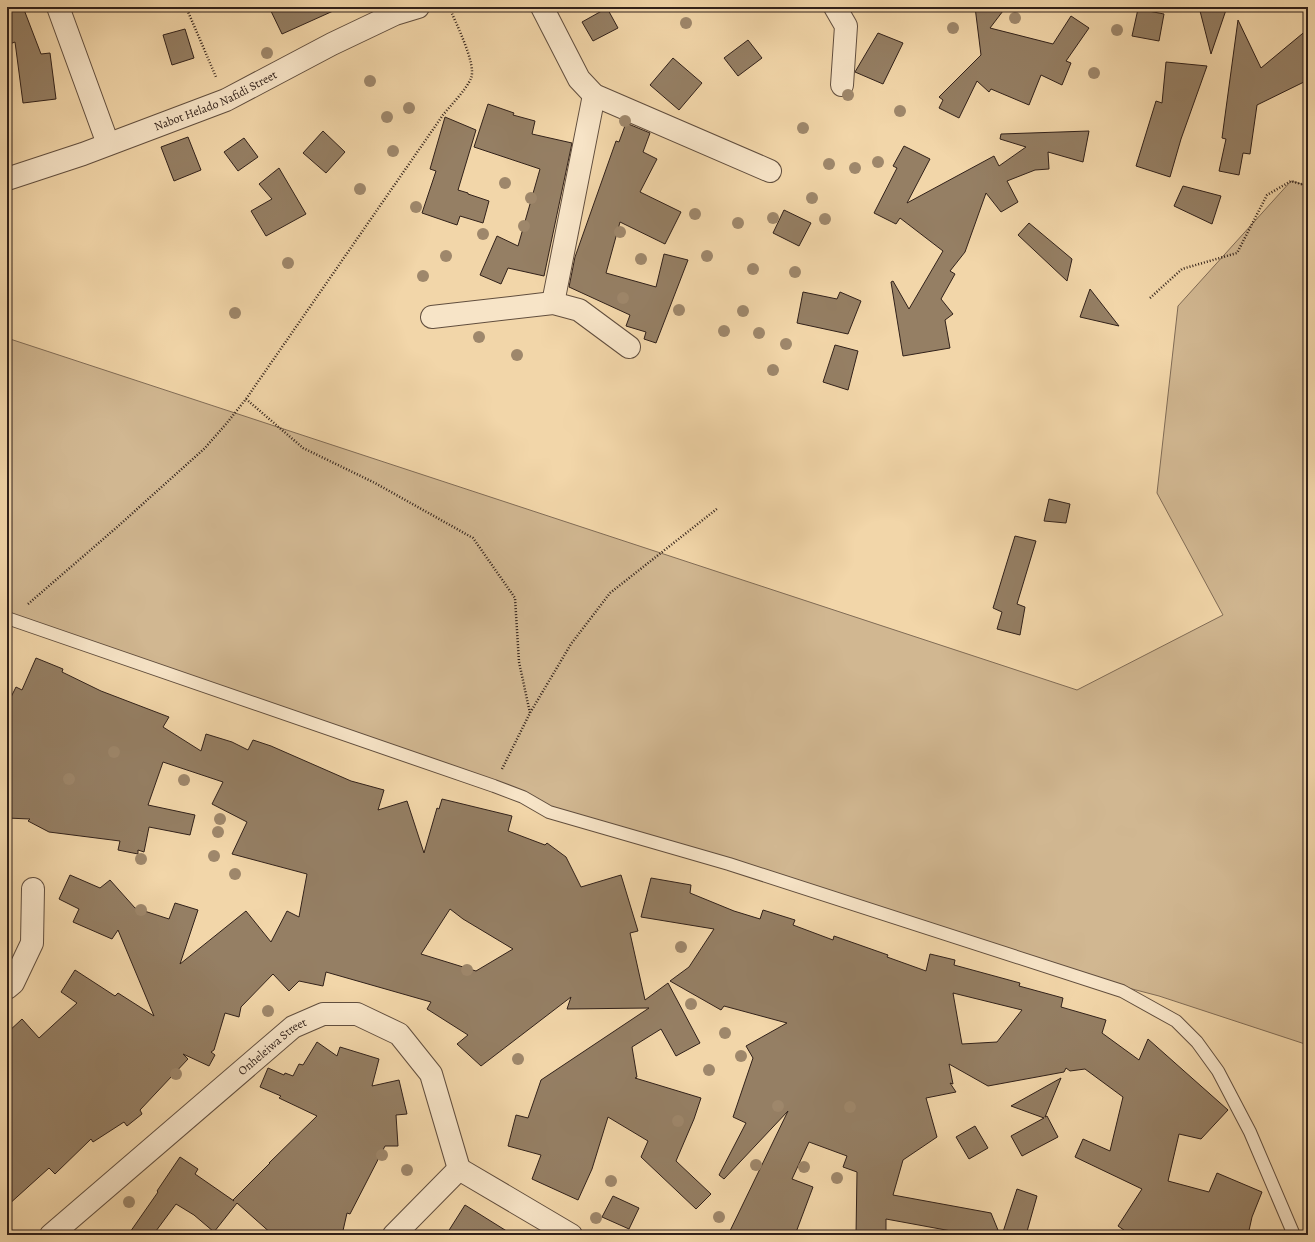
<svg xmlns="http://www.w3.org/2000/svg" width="1315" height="1242" font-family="Alegreya,serif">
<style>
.green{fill:#d1b791;stroke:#816c56}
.building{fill:#957f64;stroke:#31211a;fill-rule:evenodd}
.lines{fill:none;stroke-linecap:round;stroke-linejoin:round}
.service-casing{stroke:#614e3e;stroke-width:14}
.minor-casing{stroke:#614e3e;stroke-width:24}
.path{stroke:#31211a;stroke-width:2.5;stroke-dasharray:1 2;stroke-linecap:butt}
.service{stroke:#f7e4c7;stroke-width:12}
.minor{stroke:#f7e4c7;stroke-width:22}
.tree{fill:#9e876b}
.labels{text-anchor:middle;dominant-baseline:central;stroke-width:3.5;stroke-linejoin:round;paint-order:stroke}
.street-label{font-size:12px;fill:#31211a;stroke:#f7e4c7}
</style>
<rect width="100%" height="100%" fill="#f2d6a9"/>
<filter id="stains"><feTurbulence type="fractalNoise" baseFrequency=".005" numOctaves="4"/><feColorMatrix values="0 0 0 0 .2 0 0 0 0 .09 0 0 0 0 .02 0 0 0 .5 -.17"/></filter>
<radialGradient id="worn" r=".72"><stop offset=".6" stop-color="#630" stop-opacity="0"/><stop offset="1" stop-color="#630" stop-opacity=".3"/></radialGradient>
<path class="green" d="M1291,181l17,5v859l-149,-49 -111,-29 -499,-155 -542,-194v-280l1070,352 146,-75 -66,-122 21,-187z"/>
<path class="building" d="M7,7h16l18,47 9,-1 6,46 -33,4 -8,-61 -8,3z
M269,7h73l-60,27z
M975,7h31l-16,21 63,16 18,-28 18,12 -23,33 5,2 -9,22 -21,-10 -12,30 -38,-16 -2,3 -12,-11 -18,37 -20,-10 4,-8 -4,-3 42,-42z
M1199,7h28l-16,47z
M607,8l11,20 -25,13 -11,-19z
M1138,9l26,5 -5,27 -27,-5z
M1238,20l23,48 47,-39v51l-51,25 -7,49 -7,-1 -4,22 -20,-4 7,-32 -4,-1z
M185,29l9,29 -22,7 -9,-30z
M878,33l25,10 -20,41 -28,-12z
M748,40l14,18 -24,18 -14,-18z
M673,58l29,25 -23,27 -29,-25z
M1166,62l41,4 -26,73 -11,38 -34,-11 20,-65 6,2z
M488,104l26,9 -1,2 22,6 -3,13 40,9 -28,133 -36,-8 -7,16 -21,-9 17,-39 21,10 22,-77 -66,-22z
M445,117l31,13 -18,60 10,3v1l21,7 -6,22 -23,-7 -3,9 -35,-12 14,-42 -6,-2z
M626,123l24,10 -7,19 14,7 -17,33 41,20 -16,32 -45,-22 -14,51 50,14 8,-33 24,6 -32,83 -12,-4 2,-7 -20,-6 4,-11 -61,-28 6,-30 41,-116 3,1z
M323,131l22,21 -19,21 -23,-20z
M1089,131l-6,31 -35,-10 1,17 -14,1 -28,11 11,21 -17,10 -15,-19 -21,59 -15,19 5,3 -14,25 12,15 -8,6 5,28 -47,8 -12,-74 2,-1 16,28 34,-58 -43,-33 -4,6 -22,-11 23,-45 -4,-2 11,-20 26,13 -23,44 87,-47 5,10 27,-19 -26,-8 1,-5z
M188,137l13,33 -27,11 -13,-34z
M244,138l14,19 -20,14 -14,-19z
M279,168l27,46 -40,22 -15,-25 21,-12 -13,-15z
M1183,186l38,10 -9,28 -38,-18z
M784,210l27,13 -12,23 -26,-13z
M1029,223l43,36 -5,22 -49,-46z
M1090,289l29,37 -39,-9z
M803,292l34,7 3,-7 21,9 -13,33 -51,-11z
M835,345l23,6 -10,39 -25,-8z
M1049,499l21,5 -4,19 -22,-2z
M1015,536l21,5 -19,63 8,3 -5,28 -23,-6 5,-17 -9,-4z
M36,658l27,11 -1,3 39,19 68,26 -6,10 38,24 5,-17 26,8 16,8 5,-10 18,6 80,35 33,9 -6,20 29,-9 17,52 13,-45 2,1 3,-10 70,17 -4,15 37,14 2,-2 19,14 15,30 40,-12 17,56 -8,2 15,67 23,-17 32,60 -24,13 -15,-27 -29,18 5,30 -2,1 66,20 -7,21 -18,42 35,33 -15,15 -55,-52 7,-16 -40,-24 -16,52 -14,31 -46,-21 9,-24 -33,-9 8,-31 12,3 13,-38 108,-72 -82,1 4,-12 -90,69 -24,-22 11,-9 -41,-26 4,-7 -105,-30 -3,14 -24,-5 -10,10 -16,-17 -32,33 -2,10 -14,-4 -11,37 -3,2 4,3 -6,11 -26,-12 5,5 -48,51 2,4 -15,12 -3,-4 -31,20 -2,-3 -36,35 -6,-6 -42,38v-173l15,-14 17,19 38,-35 -16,-11 14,-22 40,26 3,-3 36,23 -36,-86 -6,9 -39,-17 6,-13 -20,-10 11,-24 30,13 10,-8 25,28 34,11 6,-16 23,7 -18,54 66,-53 25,31 16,-31 12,6 8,-43 -75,-20 15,-32 -35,-18 11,-22 -60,-20 -15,43 47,10 -5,20 -41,-8 -5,25 -6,-2v4l-20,-4 2,-9 -71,-9 -21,-11 2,-2 -23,-1v-113l9,-18 6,3zM450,909l13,10 50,30 -37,22 -55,-17z
M651,878l40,7 -1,8 44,18 26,8 3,-9 32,10 -2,5 40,15 1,-4 54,19 -1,2 39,14 4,-17 25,6 -1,5 66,18 -1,3 44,12 -2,9 45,13 -4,13 37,27 9,-21 80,71 -27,29 -22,-5 -11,47 41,11 8,-19 45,19 -10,25 -4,18h-117l-13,-9 24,-37 -67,-32 8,-18 27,12 13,-54 -38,-28 -15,2 -4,-3 -2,4 -76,14 -39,-22 4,20 -3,-1 6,9 -30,6 11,39 -34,23 -10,35 98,18 9,22h-27l-87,-16v13h-8v3h-22l1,-63 -14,-5 4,-11 -38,-14 -17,37 21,8 -18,48h-67l60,-124 -64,68 -5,-4 27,-52 -13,-6 20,-59 -7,-12 41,-23 -63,-17 -3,4 -51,-29 19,-14 25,-38 -73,-12zM953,993l69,17 -25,32 -35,2z
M317,1042l20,14 3,-9 39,12 -7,27 27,-6 8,34 -11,1 2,31h-13l-35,68 -3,-1 -5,22h-69l-36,-32 -23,29 -20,-17 -18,-11 -23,31h-25l30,-43 -1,-1 23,-34 18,12 -3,5 39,27 -1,-1 37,-37h-1l48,-47 -38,-18 2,-2 -21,-9 8,-19 16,7 1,-2 8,3 6,-12 4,1z
M1061,1078l-16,39 2,-1 11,21 -36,19 -11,-20 33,-18 -33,-12z
M975,1126l13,22 -19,11 -13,-22z
M1017,1189l20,7 -11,39h-24z
M613,1196l26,12 -10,21 -27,-12z
M465,1205l48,30h-67z"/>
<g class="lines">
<defs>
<path id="service" d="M7,618l487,168 29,11 26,15 180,52 393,127 54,30 21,21 21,29 32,61 44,103"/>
<g id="minor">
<path d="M58,7l50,137"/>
<path d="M542,7l37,72 15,16 176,76"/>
<path d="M835,7l11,19 -4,59"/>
<path id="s1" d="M7,179l76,-25 143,-54 106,-56 63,-30 23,-7"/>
<path d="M553,303l41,-208"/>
<path d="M432,317l121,-14 26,7 50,37"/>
<path d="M7,988l6,-5 19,-40 1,-54"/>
<path id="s2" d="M51,1235l242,-208 30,-13h34l42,20 32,40 28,95"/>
<path d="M394,1235l65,-66 112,66"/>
</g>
</defs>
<use href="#service" class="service-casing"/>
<use href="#minor" class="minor-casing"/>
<path class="path" d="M186,7l30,70
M1150,298l32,-29 55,-16 30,-58 24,-14 17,5
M246,399l57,49 72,35 98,55 42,60 4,64 11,51
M28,604l88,-76 89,-80 21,-24 20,-25 197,-284c7,-9 24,-26 28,-37 6,-13 -16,-57 -22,-71
M502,769l28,-56 41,-69 39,-51 108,-85"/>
<use href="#service" class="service"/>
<use href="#minor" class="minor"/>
</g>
<g class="tree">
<circle cx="1015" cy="18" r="6"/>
<circle cx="686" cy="23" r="6"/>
<circle cx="953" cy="28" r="6"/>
<circle cx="1117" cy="30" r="6"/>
<circle cx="267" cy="53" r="6"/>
<circle cx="1094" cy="73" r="6"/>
<circle cx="370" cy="81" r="6"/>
<circle cx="848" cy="95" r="6"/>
<circle cx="409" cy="108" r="6"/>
<circle cx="900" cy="111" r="6"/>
<circle cx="387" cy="117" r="6"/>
<circle cx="625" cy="121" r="6"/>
<circle cx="803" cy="128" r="6"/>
<circle cx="393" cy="151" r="6"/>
<circle cx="878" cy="162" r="6"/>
<circle cx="829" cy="164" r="6"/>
<circle cx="855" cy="168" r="6"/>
<circle cx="505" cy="183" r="6"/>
<circle cx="360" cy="189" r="6"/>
<circle cx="531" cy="198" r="6"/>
<circle cx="812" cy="198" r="6"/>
<circle cx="416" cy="207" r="6"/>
<circle cx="695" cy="214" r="6"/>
<circle cx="773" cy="218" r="6"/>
<circle cx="825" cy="219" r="6"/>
<circle cx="738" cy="223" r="6"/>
<circle cx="524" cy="226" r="6"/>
<circle cx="620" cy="232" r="6"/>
<circle cx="483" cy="234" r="6"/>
<circle cx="446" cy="256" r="6"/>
<circle cx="707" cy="256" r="6"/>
<circle cx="641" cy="259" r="6"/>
<circle cx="288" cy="263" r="6"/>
<circle cx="753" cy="269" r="6"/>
<circle cx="795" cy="272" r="6"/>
<circle cx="423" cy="276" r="6"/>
<circle cx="623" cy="298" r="6"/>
<circle cx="679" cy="310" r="6"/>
<circle cx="743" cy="311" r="6"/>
<circle cx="235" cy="313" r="6"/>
<circle cx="724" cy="331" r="6"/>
<circle cx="759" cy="333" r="6"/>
<circle cx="479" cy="337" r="6"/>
<circle cx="786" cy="344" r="6"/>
<circle cx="517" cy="355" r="6"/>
<circle cx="773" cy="370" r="6"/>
<circle cx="114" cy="752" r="6"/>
<circle cx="69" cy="779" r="6"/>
<circle cx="184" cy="780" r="6"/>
<circle cx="220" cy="819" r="6"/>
<circle cx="218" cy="832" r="6"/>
<circle cx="214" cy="856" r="6"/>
<circle cx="141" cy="859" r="6"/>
<circle cx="235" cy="874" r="6"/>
<circle cx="141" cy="910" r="6"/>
<circle cx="681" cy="947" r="6"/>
<circle cx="467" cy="970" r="6"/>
<circle cx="691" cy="1004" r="6"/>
<circle cx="268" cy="1011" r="6"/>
<circle cx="725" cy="1033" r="6"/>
<circle cx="741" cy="1056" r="6"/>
<circle cx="518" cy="1059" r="6"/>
<circle cx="709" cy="1070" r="6"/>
<circle cx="176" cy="1074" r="6"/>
<circle cx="778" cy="1106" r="6"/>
<circle cx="850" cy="1107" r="6"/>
<circle cx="678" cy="1121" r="6"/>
<circle cx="382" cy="1155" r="6"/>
<circle cx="756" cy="1165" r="6"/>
<circle cx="804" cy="1167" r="6"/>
<circle cx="407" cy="1170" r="6"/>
<circle cx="837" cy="1178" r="6"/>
<circle cx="611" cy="1181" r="6"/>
<circle cx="129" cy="1202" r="6"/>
<circle cx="719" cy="1217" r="6"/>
<circle cx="596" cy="1218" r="6"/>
</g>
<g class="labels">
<g class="street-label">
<text stroke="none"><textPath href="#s1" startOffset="223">Nabot Helado Nafidi Street</textPath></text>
<text stroke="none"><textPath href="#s2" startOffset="291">Onheleiwa Street</textPath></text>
</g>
</g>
<rect width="1315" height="1242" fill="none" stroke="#f2d6a9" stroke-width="24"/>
<rect x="8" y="8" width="1299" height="1226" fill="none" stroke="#31211a" stroke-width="2"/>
<rect x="12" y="12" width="1291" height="1218" fill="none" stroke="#31211a"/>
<rect width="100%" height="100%" filter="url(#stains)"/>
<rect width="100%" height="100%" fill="url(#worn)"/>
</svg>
